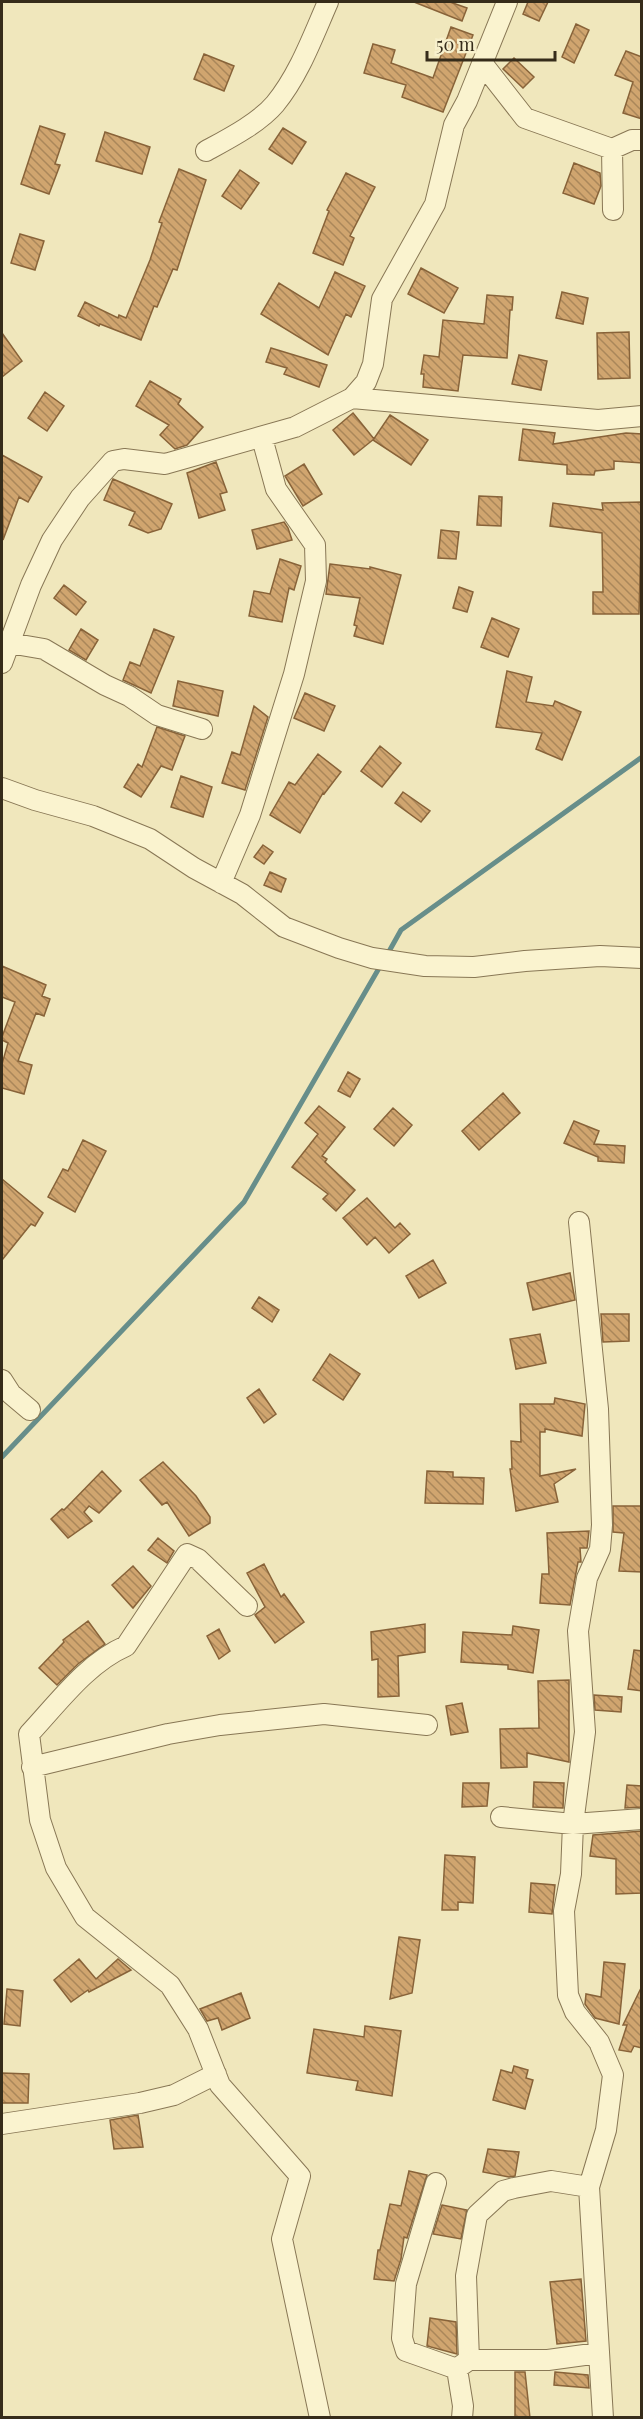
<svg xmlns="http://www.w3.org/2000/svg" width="643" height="2419" font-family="'Playfair Display',serif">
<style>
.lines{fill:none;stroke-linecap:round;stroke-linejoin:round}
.stream{stroke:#678e8a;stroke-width:5}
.building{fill:url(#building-back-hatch);stroke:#886339;stroke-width:1.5}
.street-casing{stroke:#875;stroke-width:22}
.street{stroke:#faf3cf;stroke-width:20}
</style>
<defs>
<pattern id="building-back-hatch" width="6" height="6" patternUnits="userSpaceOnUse" patternTransform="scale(1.5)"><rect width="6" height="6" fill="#d0a56f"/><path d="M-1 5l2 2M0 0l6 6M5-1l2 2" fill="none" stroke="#aa875a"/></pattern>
</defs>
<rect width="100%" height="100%" fill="#f0e7bc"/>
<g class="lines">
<path class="stream" d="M387,955l14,-25 241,-173
M2,1457l242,-255 138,-239"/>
</g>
<path class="building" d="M414,2h36l17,6 -5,13z
M528,2h20l-9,19 -16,-7z
M576,24l13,6 -15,33 -12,-6z
M451,27l22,8 -30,77 -41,-15 4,-12 -42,-12 9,-29 22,6 -4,13 42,15z
M626,51l16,6v62l-19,-6 10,-31 -18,-7z
M204,54l30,12 -10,25 -30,-12z
M514,58l20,19 -11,11 -20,-19z
M40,126l25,8 -10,30 5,1 -11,29 -28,-10z
M283,128l23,14 -14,22 -23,-15z
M105,132l45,15 -8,27 -46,-13z
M574,163l26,10 1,13 -7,18 -31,-11z
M179,169l27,11 -29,90 -4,-1 -16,38 -3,-1 -13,34 -41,-16 -1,2 -21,-10 7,-14 33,16 1,-3 7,3 24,-58 12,-37 -3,-1z
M240,170l19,13 -18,26 -19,-13z
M346,173l29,14 -25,49 4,2 -11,27 -30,-12 16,-42 -2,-1z
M20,234l24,7 -9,29 -24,-7z
M421,268l37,20 -14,25 -36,-19z
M335,272l30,14 -14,31 -5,-3 -18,41 -67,-41 18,-31 40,25z
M562,292l26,6 -5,26 -27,-6z
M487,295l26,2 -1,13h-2l-3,48 -44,-3 -5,36 -35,-4 1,-13h-3l3,-19 15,2 4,-37 41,4z
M629,332l1,46 -32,1 -1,-46z
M2,333l20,28 -20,16z
M271,348l56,17 -8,22 -35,-13 3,-6 -21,-6z
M519,355l28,6 -6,29 -29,-6z
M150,381l31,18 -3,5 25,23 -16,18 -12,4 -15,-14 9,-10 -33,-19z
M45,392l19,14 -17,25 -19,-13z
M353,413l21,26 -20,16 -21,-25z
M390,415l38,25 -17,25 -38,-25z
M523,429l32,4 -2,11 73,-11 16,1v29l-28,-2v8l-19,2 -1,4 -27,-1v-9l-48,-5z
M2,455l40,22 -14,25 -9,-5 -16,43z
M216,462l11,30 -7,2 5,16 -26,8 -12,-45z
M304,464l18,30 -19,12 -18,-30z
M113,479l59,25 -11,25 -13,4 -19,-8 6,-13 -31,-12z
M479,496l23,1 -1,29 -24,-1z
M642,502l-3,112h-46v-22h10l-1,-59 -52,-7 3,-23 50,7 -1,-7z
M284,522l4,6 4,12 -35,9 -5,-19z
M441,530l18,2 -3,27 -18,-1z
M280,559l21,7 -7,24 -5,-2 -7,34 -33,-6 5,-25 16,3z
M330,564l40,5v-2l31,8 -18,69 -29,-8 3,-10 -3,-1 6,-27 -34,-4z
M64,585l22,17 -10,13 -22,-17z
M459,587l14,5 -6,20 -14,-4z
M492,618l27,11 -11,28 -27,-10z
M81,629l17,11 -12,20 -17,-10z
M154,629l20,8 -23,56 -28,-13 7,-18 10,4z
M507,671l25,6 -6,25 27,4 2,-5 26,11 -19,48 -26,-11 6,-16 -46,-6z
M178,681l45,10 -5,25 -45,-10z
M305,693l30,13 -11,25 -30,-13z
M254,706l14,11 -23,73 -23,-7 10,-31 8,3z
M157,727l28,9 -13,34 -11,-4 -20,31 -17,-10 14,-23 4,3z
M380,746l21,17 -19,24 -21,-16z
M318,754l23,18 -17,22 -1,-1 -23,40 -30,-18 19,-33 6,3z
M181,776l31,11 -9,30 -32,-10z
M403,792l27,19 -9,11 -26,-19z
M263,845l10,7 -9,12 -10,-7z
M270,872l16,7 -5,13 -17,-7z
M2,966l44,19 -4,11 8,3 -6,17 -8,-3 -18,48 14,4 -8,29 -22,-6v-24l6,-21 -6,-3v-3l13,-35 -13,-5z
M348,1072l12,7 -10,18 -12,-6z
M503,1093l17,20 -41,37 -17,-19z
M319,1106l26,21 -23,29 5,3 -2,3 30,28 -19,21 -13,-12 5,-5 -36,-27 26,-33 -13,-11z
M393,1108l19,17 -18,21 -20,-17z
M574,1121l25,10 -5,13 31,2 -1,17 -26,-2v-4l-34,-14z
M83,1140l23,11 -31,61 -27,-15 15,-28 5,2z
M2,1179l41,34 -8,13 -4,-2 -29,36z
M367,1198l28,30 5,-5 10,11 -21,19 -14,-16 -8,8 -24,-27z
M433,1260l13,23 -27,15 -13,-22z
M570,1273l5,27 -42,10 -6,-27z
M259,1297l20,13 -7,12 -20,-14z
M601,1314h28v27l-26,1z
M540,1334l6,29 -30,6 -6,-30z
M330,1354l30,20 -17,26 -30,-20z
M259,1389l17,25 -12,9 -17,-25z
M555,1398l30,6 -3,32 -37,-7v3h-5v44l36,-7 -22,15 4,18 -42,9 -6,-42h2l-1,-28 10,1 -1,-38h34z
M163,1462l33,34 14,21v6l-21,13 -22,-34 -5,3 -22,-25z
M102,1471l19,20 -22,22 -10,-7 -5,6 8,9 -24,17 -17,-19 11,-10 2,1z
M427,1471l26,1v5l31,1 -1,26 -58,-1z
M613,1506h29v66l-23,-1 5,-38 -11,-1z
M589,1531l-2,17h-7l1,14h-3l-8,43 -30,-2 2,-29h7l-2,-41z
M158,1538l16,13 -7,12 -19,-13z
M264,1564l17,33 3,-3 20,28 -29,21 -20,-28 10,-8 -18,-34z
M133,1566l18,20 -18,22 -21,-23z
M88,1621l17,23 -27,20 -21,21 -18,-17 25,-26 -1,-2z
M425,1624v28l-27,4 1,40 -21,1v-38l-6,1 -1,-28z
M513,1626l26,4 -6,43 -25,-4v-4l-47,-3 2,-30 49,3z
M219,1629l11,22 -11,8 -12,-23z
M634,1650l8,1v40l-14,-2z
M569,1680v82l-42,-9v14l-26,1 -1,-39 39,-1 -1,-47z
M594,1695l28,2 -1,15 -26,-2z
M462,1703l6,29 -17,3 -5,-29z
M534,1782l30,1 -1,25 -30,-1z
M463,1783h26l-2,23 -25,1z
M627,1785l15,1v21l-17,1z
M642,1831v62l-26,1v-35l-26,-3 3,-21z
M445,1855l30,2 -2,46 -15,-1v8h-16z
M531,1883l24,2 -3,29 -23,-2z
M399,1937l21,3 -8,53 -22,6z
M79,1959l17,20 22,-20 13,11 -42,22 -1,-2 -17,12 -17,-22z
M604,1962l21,2 -6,60 -24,-6 -10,-14 1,-10 15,3z
M642,1986v62l-8,-2 -3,6 -12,-2 8,-25h-4z
M7,1989l16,2 -3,35 -16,-2z
M241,1993l9,25 -28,12 -4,-12 -11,3 -7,-12z
M365,2026l36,5 -9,65 -36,-6 2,-9 -51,-8 7,-44 50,8z
M514,2066l14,4 -2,8 7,2 -8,29 -32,-9 8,-30 11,3z
M2,2073l27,1 -1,29h-26z
M138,2115l5,32 -29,2 -4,-29z
M488,2149l31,3 -4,24 -6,1 -26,-5z
M409,2171l18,4 -20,63 -3,-1 -3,22 -7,22 -20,-2 4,-29h2l10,-46 11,2z
M442,2205l25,5 -6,29 -28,-5z
M581,2279l5,62 -29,3 -7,-62z
M430,2318l26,4 1,32 -30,-8z
M515,2372h10l5,46h-15z
M555,2372l33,3 1,13 -35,-3z"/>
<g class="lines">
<defs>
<path id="street" d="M482,63l43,55 87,31 1,61
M612,149l20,-9h10
M206,151c22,-12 53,-28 69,-47 24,-29 38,-68 53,-102
M352,398l14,-16 7,-18 9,-65 53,-95 19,-79 13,-24 40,-99
M9,643l35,6 61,36 24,11 28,19 45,14
M2,663l29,-78 21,-45 28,-42 33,-37 11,-2 41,5 130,-37 57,-29 246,22 44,-4
M2,788l33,12 58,16 57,23 44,29 48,26 42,33 55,21 33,10 53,8 49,1 51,-6 75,-5 42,2
M221,883l29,-68 44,-141 22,-93 -1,-36 -39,-56 -14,-51
M579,1222l19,187 4,116 -2,24 -13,29 -9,53 7,101 -12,92 -2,50 -7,37 4,84 7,17 24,30 14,33 -7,55 -17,57 14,231
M2,1380l9,14 19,16
M247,1606l-49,-47 -11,-5 -61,92c-39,17 -68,57 -97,88l11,86 16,48 29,49 85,68 28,44 22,56 80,91 -18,63 38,179
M32,1767l136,-33 52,-9 104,-11 103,11
M501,1817l72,7 69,-5
M2,2124l138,-21 34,-8 42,-21
M436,2183l-30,101 -4,54 4,13 51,18 6,37 -1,12
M469,2360l-3,-84 11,-61 26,-24 11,-3 37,-7 38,6
M459,2367l10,-7h79l51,-7"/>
</defs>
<use href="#street" class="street-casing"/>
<use href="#street" class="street"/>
</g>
<rect width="643" height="2419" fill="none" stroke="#362c1a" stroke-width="6"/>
<path d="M427 51v9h128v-9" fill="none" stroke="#362c1a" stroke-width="3"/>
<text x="436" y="51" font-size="18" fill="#362c1a" stroke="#f7f0cc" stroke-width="4.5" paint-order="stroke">50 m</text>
</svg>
